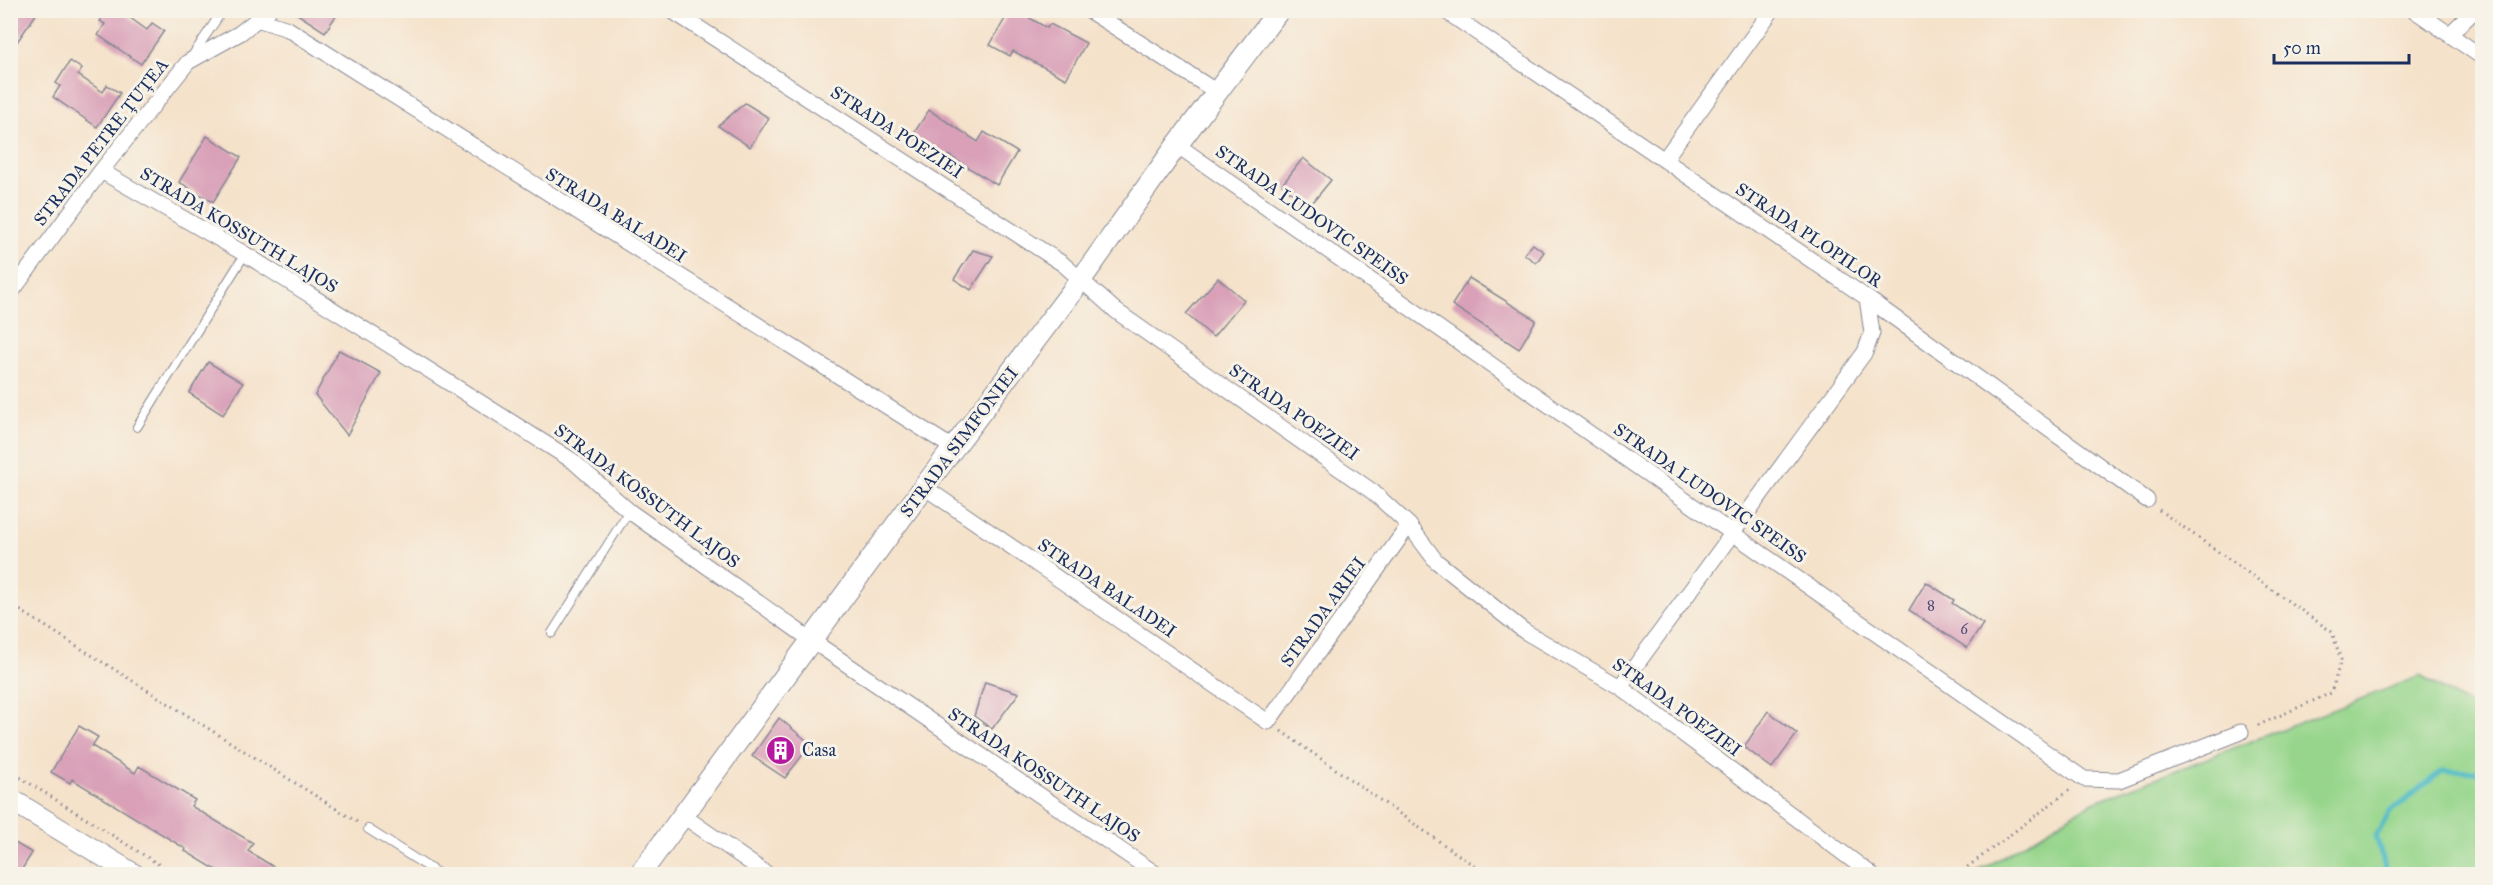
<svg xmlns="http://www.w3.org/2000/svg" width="2493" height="885" font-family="'IM FELL Great Primer',serif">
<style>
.grass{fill:#96d58b;stroke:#588274;stroke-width:1.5}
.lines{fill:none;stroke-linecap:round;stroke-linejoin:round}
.stream{stroke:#4cb9c7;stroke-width:5}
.building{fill:#d9a0b8}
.lane-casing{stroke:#888894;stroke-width:10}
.street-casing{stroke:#888894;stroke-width:17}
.secondary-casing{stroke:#888894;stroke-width:23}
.path{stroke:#888894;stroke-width:3;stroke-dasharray:1.5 4.5;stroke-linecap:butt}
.lane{stroke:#fff;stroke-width:8}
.street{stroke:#fff;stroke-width:15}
.secondary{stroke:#fff;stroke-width:21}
.labels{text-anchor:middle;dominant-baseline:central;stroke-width:6;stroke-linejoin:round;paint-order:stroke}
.number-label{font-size:15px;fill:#4a4b74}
.street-label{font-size:18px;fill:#1b2f5e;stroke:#f7f3e8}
.poi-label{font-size:18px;fill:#1b2f5e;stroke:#f7f3e8;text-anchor:start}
</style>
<rect width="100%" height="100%" fill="#f7f3e8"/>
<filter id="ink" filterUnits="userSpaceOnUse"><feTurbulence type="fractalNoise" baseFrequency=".0167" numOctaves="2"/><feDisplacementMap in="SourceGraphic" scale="12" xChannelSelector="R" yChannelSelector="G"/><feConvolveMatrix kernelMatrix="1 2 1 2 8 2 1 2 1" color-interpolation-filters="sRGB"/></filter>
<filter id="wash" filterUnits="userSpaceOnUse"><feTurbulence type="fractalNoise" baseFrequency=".008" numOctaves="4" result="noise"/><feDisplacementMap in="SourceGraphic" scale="24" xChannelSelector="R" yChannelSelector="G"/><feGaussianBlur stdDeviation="1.35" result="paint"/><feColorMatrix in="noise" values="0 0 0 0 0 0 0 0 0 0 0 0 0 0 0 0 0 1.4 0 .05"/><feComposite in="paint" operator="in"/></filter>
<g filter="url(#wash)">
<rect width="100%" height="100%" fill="#f5e2ca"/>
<path class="grass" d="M2420,676l62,36v162h-507l116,-71z"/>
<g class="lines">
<path class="stream" d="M2387,874l-11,-38 14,-24 52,-41 40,1"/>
</g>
<g id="blocks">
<path class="building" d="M10,10h29l-29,42z
M108,10h11l28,20 5,-7 12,8 -23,33 -43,-29 7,-11 -5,-3z
M291,10h49l-15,22z
M1010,10h6l31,18 3,-4 36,19 -20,36 -53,-28 -3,5 -20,-11z
M70,61l12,8 -4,6 25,17 4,-7 13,8 -23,34 -44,-30 7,-11 -4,-3z
M745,103l24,15 -19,29 -32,-21z
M929,110l49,32 6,-10 33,20 -20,33 -49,-30 -2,3 -34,-22z
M207,136l34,21 -28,45 -34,-20z
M1303,158l28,22 -22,27 -27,-22z
M1533,244l11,8 -8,11 -12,-9z
M973,250l20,6 -22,34 -17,-11z
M1218,278l26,22 -31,37 -27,-23z
M1469,278l67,42 -17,29 -67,-44z
M339,350l42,23 -34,62 -32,-40z
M208,362l35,21 -20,32 -34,-22z
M1926,582l28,18 -2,3 31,21 -16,24 -58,-38z
M985,682l34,11 -27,36 -18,-13z
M1768,711l29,23 -25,34 -28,-21z
M779,718l32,26 -26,34 -33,-22z
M79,726l19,11 -6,9 43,27 4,-7 56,34 -4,6 62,37 -5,8 37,23h-62l-38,-23 1,-2 -114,-70 -2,4 -19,-11z
M10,840l22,13 -13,21h-9z"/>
</g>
</g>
<g filter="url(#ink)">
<use href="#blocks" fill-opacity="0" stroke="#888894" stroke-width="1.5"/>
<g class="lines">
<defs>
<path id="lane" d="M192,56l31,-46
M137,427l108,-173
M552,633l77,-122
M368,829l71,45"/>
<path id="street" d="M671,10l392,254 53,47 257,181 36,33 27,36 88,70 96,56 251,187
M1088,10l129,82
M1444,10l423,288 280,202
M2414,10l68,47
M257,19l31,10 665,419
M2450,34l25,-24
M1177,145l907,634 35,1 122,-48
M1664,160l108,-150
M101,171l144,83 328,207 56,50 182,129 345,234
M10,294l91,-123 87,-109 52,-29 29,-23
M924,487l344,235 141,-197
M1620,687l245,-335 7,-19 -5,-35
M682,815l85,59"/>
<path id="secondary" d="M10,799l123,75
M640,874l284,-387 156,-206 97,-136 102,-135"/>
</defs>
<use href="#lane" class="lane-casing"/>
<use href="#street" class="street-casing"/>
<use href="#secondary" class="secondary-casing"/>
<path class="path" d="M2159,510l173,122 9,28 -10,33 -77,34
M10,604l349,219
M1281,731l205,143
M10,771l164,103
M1951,874l11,-3 109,-82"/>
<use href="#lane" class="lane"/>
<use href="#street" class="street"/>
<use href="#secondary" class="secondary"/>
</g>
</g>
<defs>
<symbol id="building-disc" viewBox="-11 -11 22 22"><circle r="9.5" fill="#b5179e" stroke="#f7f3e8"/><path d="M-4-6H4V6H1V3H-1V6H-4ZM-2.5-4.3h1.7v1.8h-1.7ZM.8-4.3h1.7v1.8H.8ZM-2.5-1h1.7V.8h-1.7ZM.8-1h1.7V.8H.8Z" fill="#fff"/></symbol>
</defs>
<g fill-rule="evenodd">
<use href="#building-disc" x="764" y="734" width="33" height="33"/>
</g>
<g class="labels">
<g class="number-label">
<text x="1931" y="605">8</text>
<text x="1964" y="629">6</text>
</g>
<g class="street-label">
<text transform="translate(897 132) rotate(33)">STRADA POEZIEI</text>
<text transform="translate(101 142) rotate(-52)">STRADA PETRE ȚUȚEA</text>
<text transform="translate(616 215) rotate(32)">STRADA BALADEI</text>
<text transform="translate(1312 215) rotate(35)">STRADA LUDOVIC SPEISS</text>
<text transform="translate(239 230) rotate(31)">STRADA KOSSUTH LAJOS</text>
<text transform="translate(1809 235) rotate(34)">STRADA PLOPILOR</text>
<text transform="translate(1294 412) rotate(35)">STRADA POEZIEI</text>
<text transform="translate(959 442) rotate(-53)">STRADA SIMFONIEI</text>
<text transform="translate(1710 493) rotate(35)">STRADA LUDOVIC SPEISS</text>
<text transform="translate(647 496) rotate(37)">STRADA KOSSUTH LAJOS</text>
<text transform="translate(1107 588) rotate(34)">STRADA BALADEI</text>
<text transform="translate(1323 612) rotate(-54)">STRADA ARIEI</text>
<text transform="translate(1677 707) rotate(36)">STRADA POEZIEI</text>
<text transform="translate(1044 775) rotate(34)">STRADA KOSSUTH LAJOS</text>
</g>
<g class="poi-label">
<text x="802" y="750">Casa</text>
</g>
</g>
<rect width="2493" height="885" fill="none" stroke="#f7f3e8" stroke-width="36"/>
<path d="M2274 54v9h135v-9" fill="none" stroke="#1b2f5e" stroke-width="3"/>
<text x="2283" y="54" font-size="18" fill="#1b2f5e" stroke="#f7f3e8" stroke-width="4.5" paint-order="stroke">50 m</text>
</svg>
